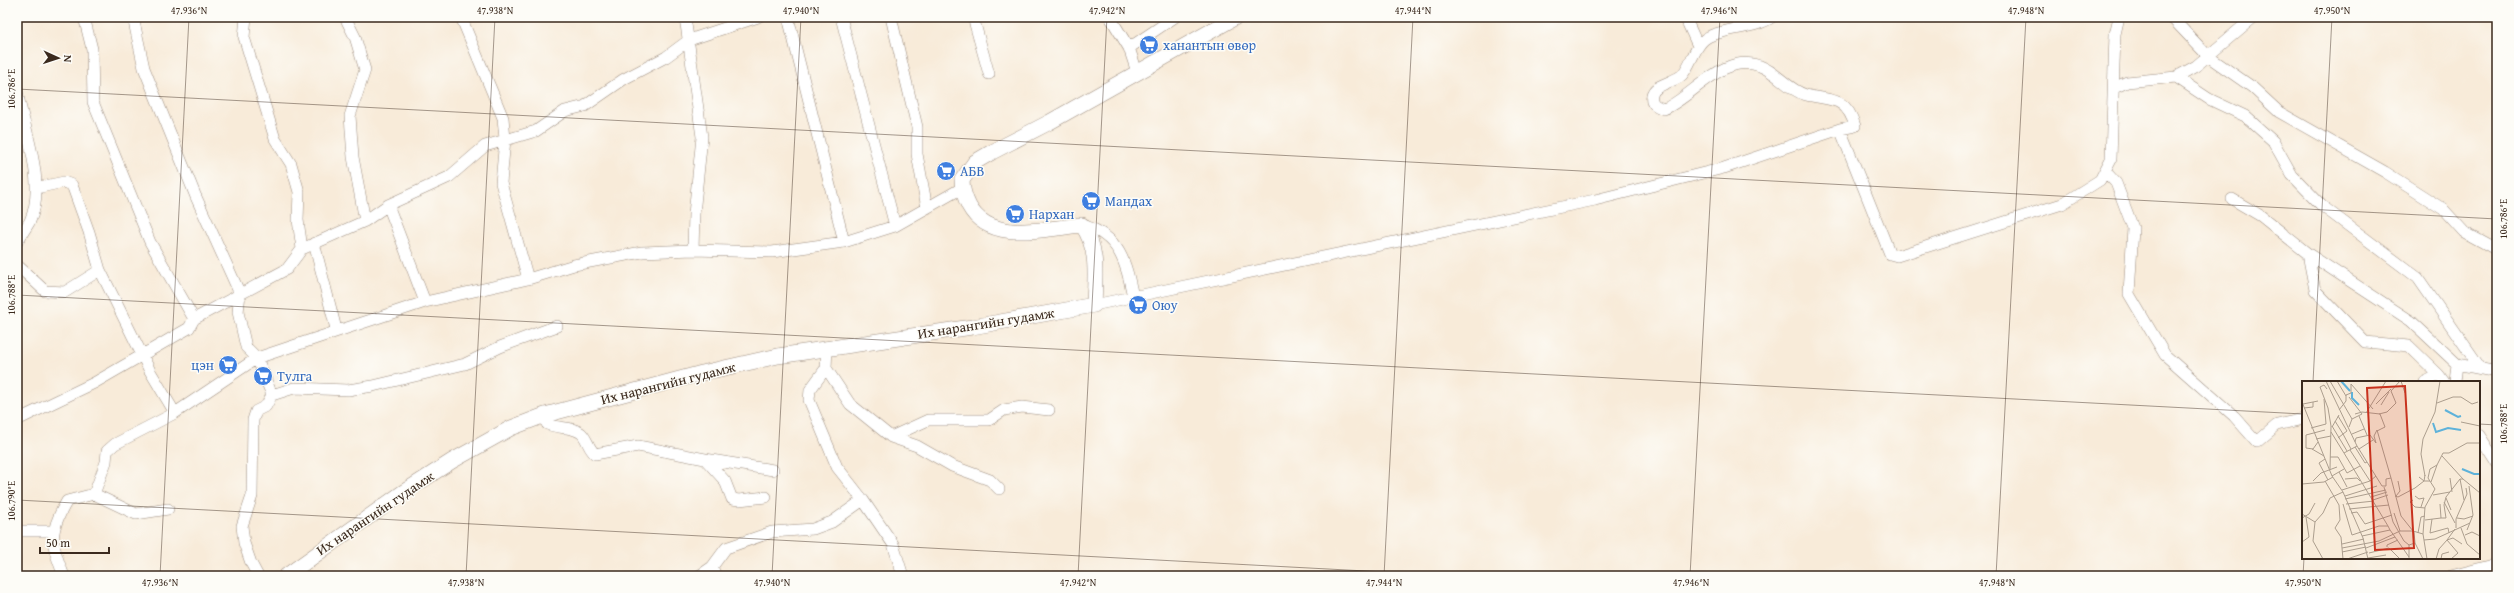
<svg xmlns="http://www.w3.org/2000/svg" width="2514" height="593" font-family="'Gentium Book Plus',serif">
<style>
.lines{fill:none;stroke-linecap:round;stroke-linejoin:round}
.minor-casing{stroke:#9a8a7c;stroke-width:12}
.secondary-casing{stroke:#9a8a7c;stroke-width:16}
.minor{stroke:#fff;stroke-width:11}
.secondary{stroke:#fff;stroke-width:15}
.ticks{fill:none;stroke:#3b2a1e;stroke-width:1;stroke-opacity:0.45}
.labels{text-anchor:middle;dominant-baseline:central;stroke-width:3;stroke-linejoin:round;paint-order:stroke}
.shop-label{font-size:14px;fill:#366cbe;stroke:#fdfcf7;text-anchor:start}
.street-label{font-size:14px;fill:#3b2a1e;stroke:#fdfcf7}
.inset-river{fill:none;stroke:#5eb2da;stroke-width:2}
.inset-road{fill:none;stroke:#ac9e8e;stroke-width:1}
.view{fill:#c8321e;fill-opacity:0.15;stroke:#c8321e;stroke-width:2}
.inset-edge{fill:none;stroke:#3b2a1e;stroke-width:2}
.neatline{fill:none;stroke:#3b2a1e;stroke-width:1.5}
.ticks-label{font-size:10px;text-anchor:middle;fill:#3b2a1e}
</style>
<rect width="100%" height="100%" fill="#fdfcf7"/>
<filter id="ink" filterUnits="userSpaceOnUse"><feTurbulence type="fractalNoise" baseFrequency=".025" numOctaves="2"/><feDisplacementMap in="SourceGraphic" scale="8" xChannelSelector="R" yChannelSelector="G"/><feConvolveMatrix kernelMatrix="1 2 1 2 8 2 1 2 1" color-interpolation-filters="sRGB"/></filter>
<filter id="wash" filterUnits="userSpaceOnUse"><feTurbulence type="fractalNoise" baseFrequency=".012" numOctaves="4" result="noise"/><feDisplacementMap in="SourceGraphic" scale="16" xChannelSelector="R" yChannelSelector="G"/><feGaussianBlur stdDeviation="0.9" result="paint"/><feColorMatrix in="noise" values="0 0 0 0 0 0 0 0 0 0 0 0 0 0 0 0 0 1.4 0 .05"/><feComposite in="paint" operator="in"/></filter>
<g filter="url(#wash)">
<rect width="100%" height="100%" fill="#f8ebd9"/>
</g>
<g filter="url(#ink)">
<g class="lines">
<defs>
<path id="minor" d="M84,17l8,32 1,53 57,140 44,77 93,-50 15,-20 -4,-29 1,-28 -8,-28 -16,-25 -31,-102 2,-20
M133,17l11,51 52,129 44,97 -2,18 8,35 11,11 15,37
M461,17l42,101 2,21 -4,44 27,96
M685,17l17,120 -8,77 -1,36
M788,17l56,225
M841,17l54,209
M891,17l26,110v27l10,54
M973,17l16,57
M1110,17l19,31 8,24
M1685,17l13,29
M2171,17l38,40 43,30 27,25 106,60 58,37 21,23 33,18
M1129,48l46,-31
M2176,77l20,-11 58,-49
M2114,88l13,-6 49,-5 33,22 36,17 28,25 19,34 30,31 96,72 63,91
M17,91c7,38 30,92 13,130 -4,7 -9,14 -13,21
M1840,129l50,125 7,2 165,-52 38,-24 11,-21 4,-125 4,-17
M2105,171l11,12 17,45 -4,66 36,61 69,61 23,26 20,-17 26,-6
M36,188l28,-6 8,3 17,47 11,38 50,101 25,42
M2232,199l29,17 46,37 104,68 46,43 -2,18
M388,205l37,97
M365,221l23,-16 61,-28 36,-31 51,-15 29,-20 20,-5 39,-27 42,-22 23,-17 69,-23
M1082,225c38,10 44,38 51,72
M314,243l22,86
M302,249l63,-28 -12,-64 -3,-41 15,-46 -10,-33 -10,-20
M2308,254l7,36 50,52 44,4 30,29
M17,265l28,26 20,1 35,-22
M1094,305l501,-105 129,-32 116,-39 15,-3c-9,-30 -23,-25 -49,-31 -18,-5 -29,-23 -46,-29 -37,-14 -67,31 -96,43 -7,-2 -14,-5 -12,-14 2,-11 23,-13 30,-20 10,-11 13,-33 28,-39 18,-8 47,-8 62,-19
M827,347l-1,21 24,36 41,33 37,-17h61l15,-10 18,-3 27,3
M2457,364l40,8
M826,368l-16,22 -1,10 28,67 26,33 30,44 10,32
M2425,382l14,-7 5,7
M545,415l2,9c10,5 25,2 34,9 6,5 7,15 14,21l43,-8 67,13
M17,420l77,-37 95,-55 5,-9
M2479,435l18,28
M891,437l26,9 35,20 38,14 9,9
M94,494l42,20 32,-5
M766,497l-27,3 -7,-1 -7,-18 -20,-22 68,11
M17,531h35
M712,567l14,-19 46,-16 41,-3 19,-7 31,-22
M64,576c-13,-33 -16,-43 3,-75l27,-7 12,-32 1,-11 8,-7 60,-31 82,-55 168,-56 103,-23 46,-14 68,-13 51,-2 79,2 72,-10 51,-16 67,-38
M258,576l-7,-13 -7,-20 -2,-17 10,-30 1,-76 3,-9 10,-5 6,-11 22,-7 54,2 25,-4 92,-22 35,-17 57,-21
M699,576l13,-9 4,9
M2451,576l46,-12"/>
<path id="secondary" d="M286,576l116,-83 50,-32 59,-33 34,-13 157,-42 76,-17 194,-29 122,-22c1,-27 5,-57 -12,-80 -35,3 -92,20 -113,-19 -4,-8 -7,-16 -7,-26l13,-18 17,-10 56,-29 188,-106"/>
</defs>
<use href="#minor" class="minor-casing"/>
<use href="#secondary" class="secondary-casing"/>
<use href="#minor" class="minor"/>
<use href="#secondary" class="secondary"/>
</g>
</g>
<path class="ticks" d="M17,89l2480,130M17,295l2286,119M2313,382l19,-365M2479,424l18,1M17,500l1444,76M160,576l29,-559M466,576l29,-559M772,576l29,-559M1078,576l29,-559M1384,576l29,-559M1690,576l30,-559M1996,576l30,-559M2303,576l1,-18"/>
<defs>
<symbol id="supermarket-disc" viewBox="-11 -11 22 22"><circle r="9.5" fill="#3f7fe0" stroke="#fdfcf7"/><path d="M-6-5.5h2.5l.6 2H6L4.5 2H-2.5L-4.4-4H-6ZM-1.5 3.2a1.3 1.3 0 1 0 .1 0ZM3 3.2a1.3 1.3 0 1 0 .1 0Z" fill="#fff"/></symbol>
</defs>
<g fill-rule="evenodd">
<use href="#supermarket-disc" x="1138" y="34" width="22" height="22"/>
<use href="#supermarket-disc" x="935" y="160" width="22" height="22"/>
<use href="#supermarket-disc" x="1080" y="190" width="22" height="22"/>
<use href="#supermarket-disc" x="1004" y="203" width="22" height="22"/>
<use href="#supermarket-disc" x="1127" y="294" width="22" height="22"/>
<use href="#supermarket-disc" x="217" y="354" width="22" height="22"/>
<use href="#supermarket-disc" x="252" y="365" width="22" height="22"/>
</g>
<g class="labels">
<g class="shop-label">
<text x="1163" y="45">ханантын өвөр</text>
<text x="960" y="171">АБВ</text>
<text x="1105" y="201">Мандах</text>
<text x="1029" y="214">Нархан</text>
<text x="1152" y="305">Оюу</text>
<text x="214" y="365" text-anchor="end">цэн</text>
<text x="277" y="376">Тулга</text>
</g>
<g class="street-label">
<text transform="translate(986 323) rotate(-9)">Их нарангийн гудамж</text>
<text transform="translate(668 383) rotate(-14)">Их нарангийн гудамж</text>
<text transform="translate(375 513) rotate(-34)">Их нарангийн гудамж</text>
</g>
</g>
<g transform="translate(2302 381)">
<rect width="178" height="178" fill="#f8ebd9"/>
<path class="inset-river" d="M39,0l9,10M50,11v6l7,7M143,29l13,7 3,-1M131,42l3,9 12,-4 13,2M160,88l12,5h6"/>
<path class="inset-road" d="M24,0l31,65 25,40h4v-7l5,-1 10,38 12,15 10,3 4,25M28,0l22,38 -3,8M35,0l9,15M99,0l4,12M25,8l-3,-4 -4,2 8,21 3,18 -1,43M47,16l13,17 -10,5M0,21l30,74 11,16 20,46 5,21M135,22l16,-6h8l11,7 6,-2M1,23l15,-3M74,23l15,-15M79,24l8,-13M2,27l9,-1v-5M37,29l7,-9v-6l5,-2v-9l22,25M64,32l20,-32M53,33l7,-2 18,2 5,13 -8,4M77,33l8,-2 9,-9 -5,-12 9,-10M36,35l9,15 -4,3M57,35l8,19M33,40l8,13M159,41l19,4M30,45l15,25M30,46l7,-12M9,47l15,-4 -2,-25M75,49l14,48M29,51l13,21 13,-7M50,53l12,-5M36,57l5,-4 8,15M14,58l15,-3M16,61l-5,7 -7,-1v-13l19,-5M53,61l1,-4 14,-3 6,8 -2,-7 3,-6M53,66l10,16 2,-1M10,68l12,7M57,68l14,-9M48,69l20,31M42,72l44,73M140,75l21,23M28,76h8l9,16 13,-7M23,78l-6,4 9,17M37,91l8,15M30,95l12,-7M123,95l-4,-22 2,-15 12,-27 5,-31M117,96l5,4h6M148,97l2,14M43,98l12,-1 3,3M158,98l4,21M11,100l8,-8 16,-6M23,100l14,24 1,15 -5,8 6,9 2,22M129,101l6,-17M0,103l22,-2 9,-5M82,106l9,35 11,19 5,4 6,-2 -1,-11M40,109l28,-9 6,-5M131,114l17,-3M43,115l32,-10M93,115l3,1 17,-9 9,-7 1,-6M94,115l4,-5 -2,-10M113,115l4,3 5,-1 -3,9M69,116l16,-5M144,117l5,12M43,118l41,-9M71,119l15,-5M111,119l-3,2 5,5 10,1M142,121l11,21M41,123l9,31 27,-9h9l2,4M44,123l28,-3M47,128l40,-4M49,132l6,-1 8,12 27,-9M92,132l6,18h13M0,133l13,8M0,137l7,-4 6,-11M139,137h5l-2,-13 2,-8 14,-18h3l17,14M155,137l7,1 9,-3M130,138l-2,14 18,-5 1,5M123,139l16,-2 -1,-14M154,147v-9l11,-25 -1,-6M159,147l6,16 13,11M165,149l6,-15 -4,-29M116,152l3,-16 4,-1M121,153l2,-27 10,-18 -7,-11 2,-9 7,-4 6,-12h6l18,-10h13M163,154l7,-3 8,4M60,155l28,-6 5,7 -29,11M93,156l14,20M122,159l11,-1 35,-16M0,161l7,-5 -3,-20M113,162l8,16M40,163l22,-5M85,166v-2l11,-5M40,167l37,-7 21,-10M40,171l24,-5M67,172l20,-5 11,11M66,177l18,-3M21,178l-10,-18 2,-19 8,-9 7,-15 13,-6M45,178l21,-7M107,178v-14M134,178l3,-10 8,-9 6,-2 9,6M139,178l1,-5 7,-2M149,178l7,-6 -11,-13 8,-11"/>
<path class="view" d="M103,5l9,162 -39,2 -8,-162z"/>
<rect width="178" height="178" class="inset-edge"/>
</g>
<rect width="2514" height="593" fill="none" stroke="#fdfcf7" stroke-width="44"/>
<g transform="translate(58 58) rotate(93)" stroke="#fdfcf7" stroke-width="3" paint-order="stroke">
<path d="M0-3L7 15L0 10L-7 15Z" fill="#3b2a1e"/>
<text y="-6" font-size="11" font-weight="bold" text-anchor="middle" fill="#3b2a1e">N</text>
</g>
<path d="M40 547v6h69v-6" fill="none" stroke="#3b2a1e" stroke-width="2"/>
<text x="46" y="547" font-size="12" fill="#3b2a1e" stroke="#fdfcf7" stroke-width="3" paint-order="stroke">50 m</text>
<rect x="22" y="22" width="2470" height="549" class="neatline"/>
<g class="ticks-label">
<text x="189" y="14">47.936°N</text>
<text x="495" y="14">47.938°N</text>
<text x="801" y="14">47.940°N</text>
<text x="1107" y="14">47.942°N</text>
<text x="1413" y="14">47.944°N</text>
<text x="1719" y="14">47.946°N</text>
<text x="2026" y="14">47.948°N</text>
<text x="2332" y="14">47.950°N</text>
<text transform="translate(11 89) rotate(-90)" y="4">106.786°E</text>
<text transform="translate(2503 219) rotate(-90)" y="4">106.786°E</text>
<text transform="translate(11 295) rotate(-90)" y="4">106.788°E</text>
<text transform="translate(2503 424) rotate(-90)" y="4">106.788°E</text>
<text transform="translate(11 501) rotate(-90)" y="4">106.790°E</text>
<text x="160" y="586">47.936°N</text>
<text x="466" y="586">47.938°N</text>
<text x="772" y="586">47.940°N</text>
<text x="1078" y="586">47.942°N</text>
<text x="1384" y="586">47.944°N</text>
<text x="1691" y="586">47.946°N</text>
<text x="1997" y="586">47.948°N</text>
<text x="2303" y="586">47.950°N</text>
</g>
</svg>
